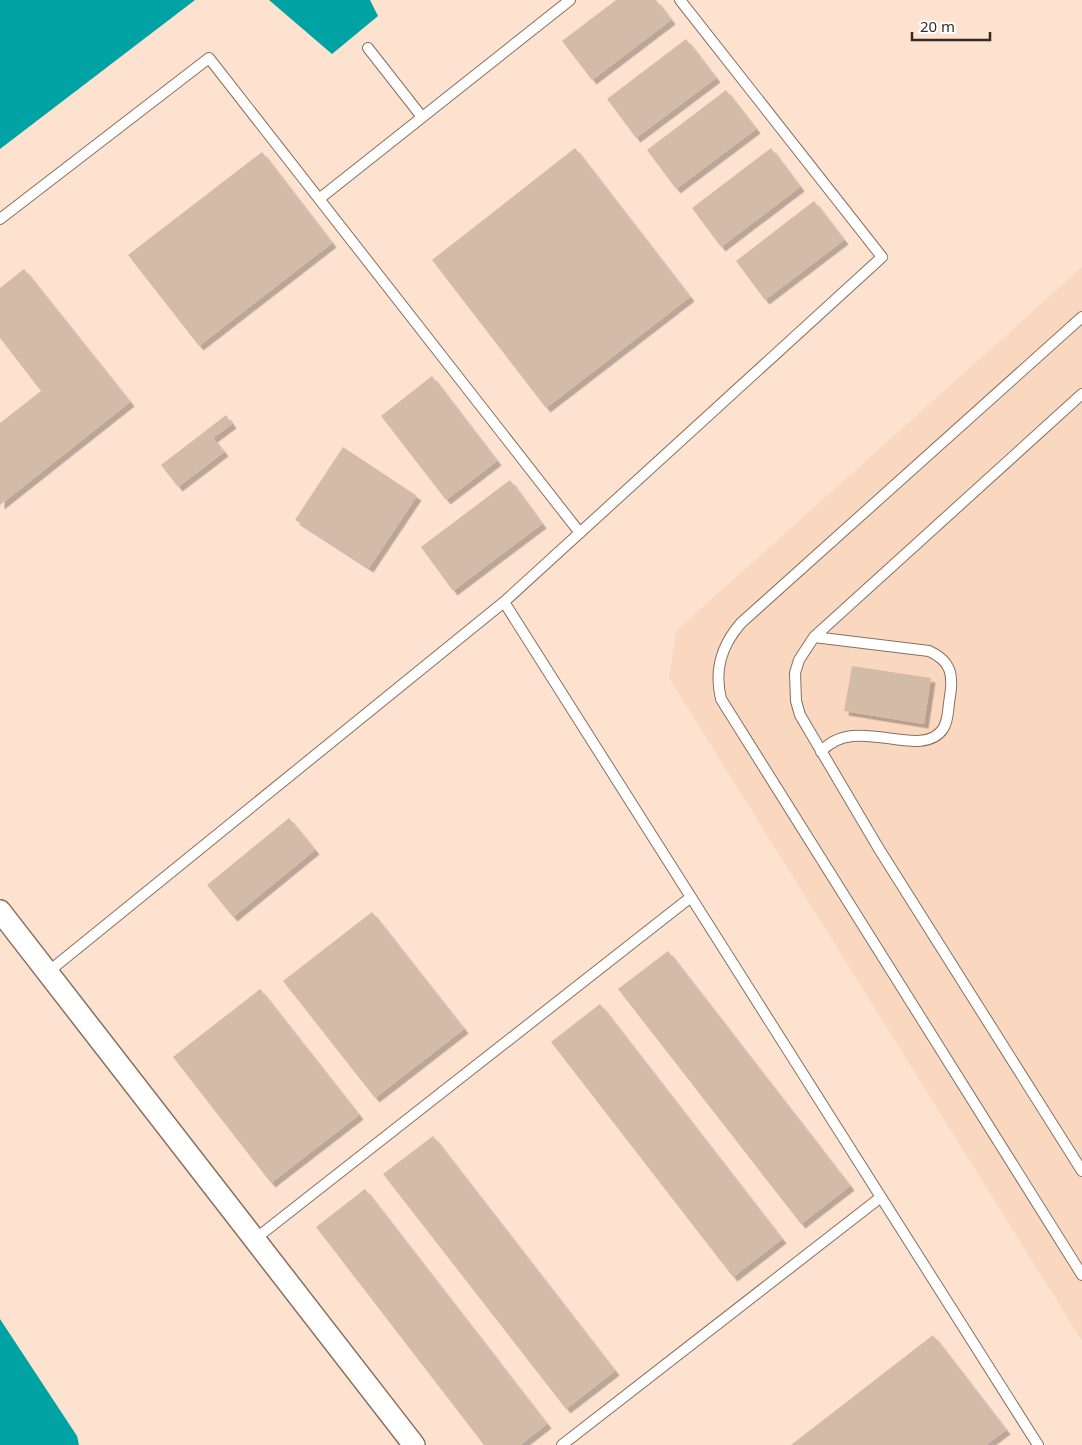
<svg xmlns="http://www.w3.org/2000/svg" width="1082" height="1445" font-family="'Noto Sans',sans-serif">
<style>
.built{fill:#fad8c0}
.water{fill:#00a3a4}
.building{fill:#d4bba8;filter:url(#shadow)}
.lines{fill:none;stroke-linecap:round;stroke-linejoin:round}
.service-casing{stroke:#88705f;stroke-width:12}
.minor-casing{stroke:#88705f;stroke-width:24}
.service{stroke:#fff;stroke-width:10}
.minor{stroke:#fff;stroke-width:21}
</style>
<defs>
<filter id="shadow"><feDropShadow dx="4.5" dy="4.5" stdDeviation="0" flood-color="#0004"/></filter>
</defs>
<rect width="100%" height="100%" fill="#fde2cf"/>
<path class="built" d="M1082,267v1074l-413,-663 7,-47z"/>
<path class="water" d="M0,0h195l-195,149z
M269,0h101l8,16 -46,38z
M0,1319l77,117 2,9h-79z"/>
<path class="building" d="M616,0h40l15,20 -79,60 -30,-39z
M686,39l30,39 -80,60 -29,-39z
M726,90l30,39 -80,60 -29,-39z
M575,148l115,149 -144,111 -114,-148z
M771,148l29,39 -79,60 -29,-39z
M262,152l70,91 -133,103 -71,-91z
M814,201l30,39 -79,60 -29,-39z
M24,269l106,133 -130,103v-82l41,-32 -41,-53v-50z
M432,376l65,85 -51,39 -65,-84z
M226,415l6,9 -19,14 11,14 -46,35 -17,-22z
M343,447l74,49 -48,72 -74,-48z
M510,480l32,44 -89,67 -32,-44z
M852,666l79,12 -7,46 -80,-13z
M289,818l26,32 -82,67 -26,-32z
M372,912l92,117 -89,69 -92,-117z
M668,951l182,235 -49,38 -183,-235z
M260,989l99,126 -88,68 -98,-126z
M600,1004l182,235 -49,38 -182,-235z
M433,1136l182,235 -49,38 -183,-235z
M365,1189l182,235 -27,21h-36l-168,-218z
M933,1335l73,95 -20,15h-195z"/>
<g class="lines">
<defs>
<path id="service" d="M368,48l54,69
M319,199l251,-199
M0,219l209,-161 371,475
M1082,317l-341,306c-20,23 -27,47 -20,76l361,576
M1082,394l-268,243 -15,23 -4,13 1,28 4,14 79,134 203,322
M504,602l534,843
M814,637l115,14c13,6 22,14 22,29 1,7 -1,15 -2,23 -1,9 -1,18 -6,26 -23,33 -89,-17 -122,23
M48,972l456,-370 378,-345 -202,-257
M255,1239l436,-342
M562,1445l319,-248"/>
<path id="minor" d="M0,911l414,534"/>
</defs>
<use href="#service" class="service-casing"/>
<use href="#minor" class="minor-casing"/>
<use href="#service" class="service"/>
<use href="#minor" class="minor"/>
</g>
<path d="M912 32v8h78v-8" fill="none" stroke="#352b24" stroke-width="2.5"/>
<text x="920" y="32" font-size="15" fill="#352b24" stroke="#ffffff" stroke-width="4" paint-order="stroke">20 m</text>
</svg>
